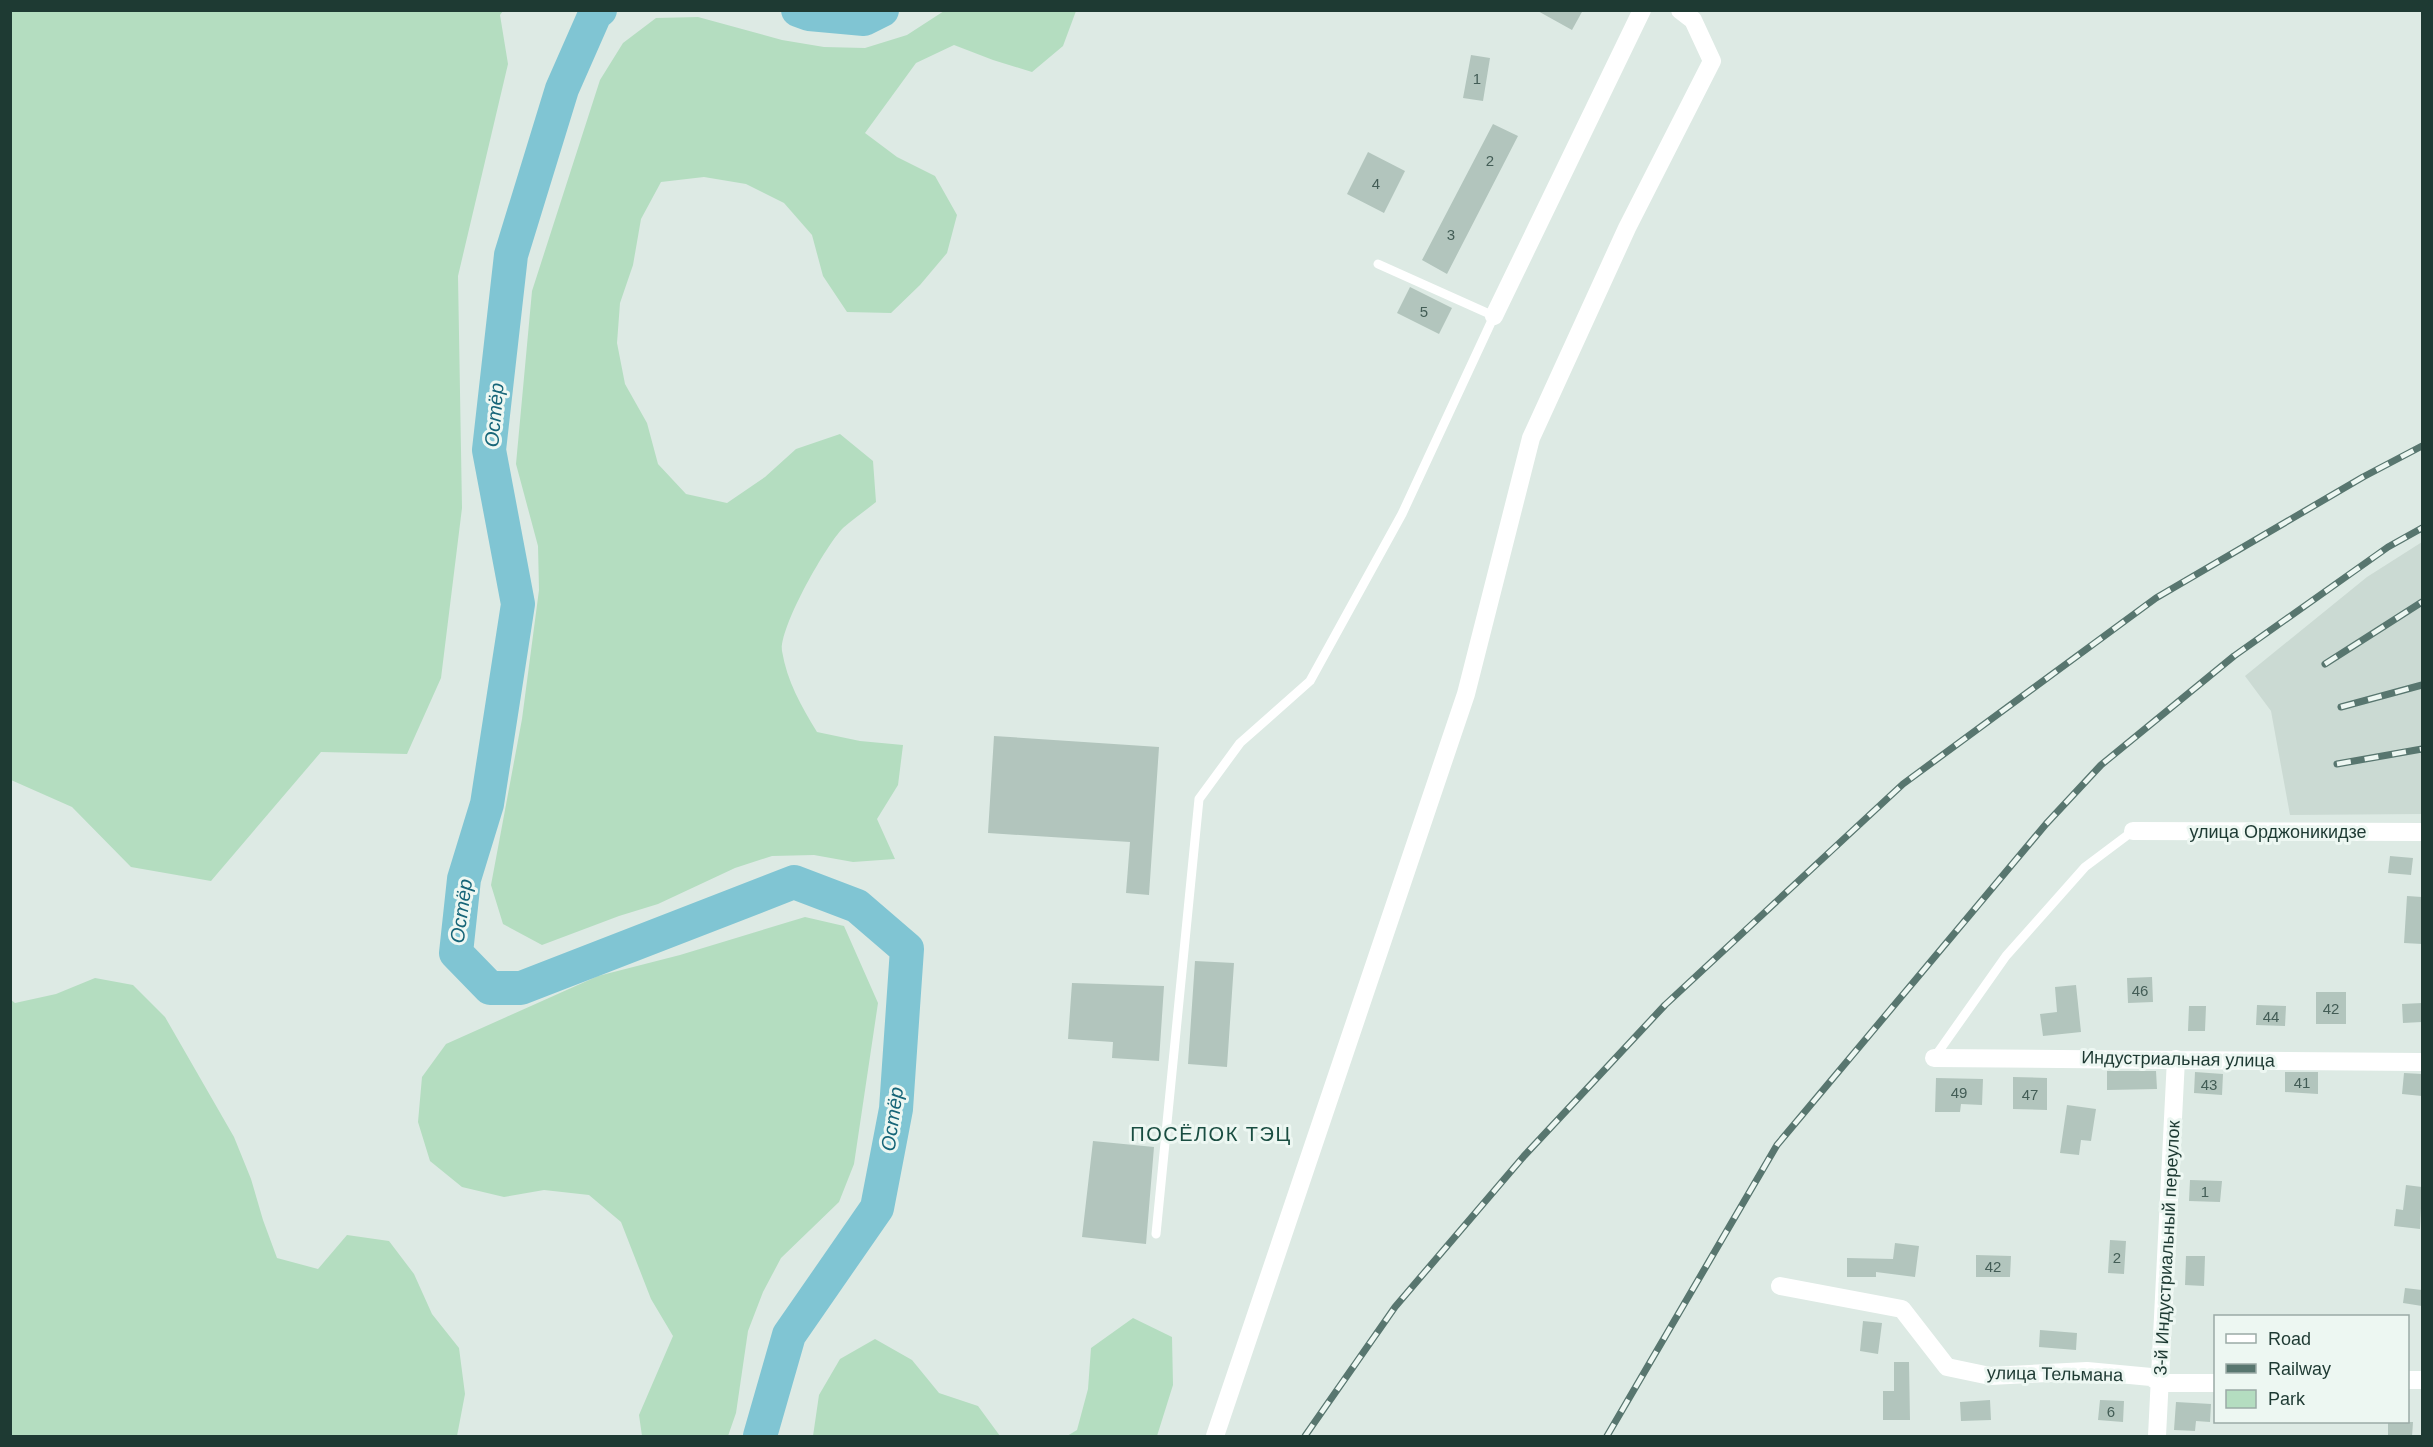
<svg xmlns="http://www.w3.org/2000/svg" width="2433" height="1447" font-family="Helvetica,sans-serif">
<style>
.built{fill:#cbdad3}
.green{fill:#b4ddc0}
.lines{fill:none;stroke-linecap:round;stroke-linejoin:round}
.river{stroke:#80c5d3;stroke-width:34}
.building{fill:#b2c5bd}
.lane{stroke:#fff;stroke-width:9}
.street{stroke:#fff;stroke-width:18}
.rail-casing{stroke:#58766f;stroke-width:7}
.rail{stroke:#edf7f2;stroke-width:4.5;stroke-dasharray:14;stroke-linecap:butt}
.labels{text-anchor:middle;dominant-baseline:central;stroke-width:6;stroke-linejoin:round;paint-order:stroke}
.number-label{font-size:15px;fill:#435d56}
.street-label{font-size:18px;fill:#1e3a33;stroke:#edf7f2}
.water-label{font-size:20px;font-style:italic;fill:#166578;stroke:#edf7f2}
.neighbourhood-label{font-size:20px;letter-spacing:1.5px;fill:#194d41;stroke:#edf7f2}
</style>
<rect width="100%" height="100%" fill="#ddeae4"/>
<path class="built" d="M2422,542v272l-132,1 -19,-104 -26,-35 122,-99z"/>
<path class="green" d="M11,10l492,1 -3,4 8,49 -50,212 4,232 -21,170 -34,76 -86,-2 -110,129 -80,-14 -59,-60 -61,-27z
M944,11h132l-13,35 -31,26 -39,-12 -39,-15 -38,18 -51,70 32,24 38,19 22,39 -10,38 -27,32 -29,28 -44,-1 -24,-36 -11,-41 -28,-32 -38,-19 -42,-7 -43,5 -20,37 -8,46 -13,38 -3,40 8,41 22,39 11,41 28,30 41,9 38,-26 31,-28 44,-15 33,27 3,41c-11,9 -23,17 -33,26 -17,17 -64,100 -61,123 5,30 19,55 35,81l43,9 43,4 -5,40 -21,34 18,40 -42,3 -39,-7 -42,1 -37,12 -77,36 -39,12 -77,29 -39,-21 -12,-39 31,-166 17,-129 -1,-44 -22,-82 16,-173 68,-211 23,-37 33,-25 42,-1 84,23 42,7 41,1 42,-13z
M805,917l39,9 34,77 -24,161 -15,38 -58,56 -18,34 -15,39 -12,82 -8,23h-86l-3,-21 34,-79 -22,-37 -30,-77 -32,-27 -45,-5 -40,7 -42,-10 -32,-26 -12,-39 4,-45 24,-33 152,-68 82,-21z
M95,978l38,7 32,32 69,120 17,42 12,41 14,38 41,11 29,-34 42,6 25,33 18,40 27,34 6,46 -8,42h-446v-436l4,3 41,-9z
M1133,1318l39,19 1,48 -16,51h-90l10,-6 11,-41 3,-41z
M875,1339l37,21 27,33 39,13 22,30h-187l6,-41 21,-36z"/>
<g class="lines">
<path class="river" d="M600,10l-5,4 -33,75 -51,166 -22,195 29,154 -31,200 -23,75 -8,74 34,35h31l273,-106 63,24 50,43 -11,160 -19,99 -88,127 -29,101
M798,10l11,4 55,5 18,-9"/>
</g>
<path class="building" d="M1536,10h47l-11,20z
M1471,55l19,3 -7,43 -20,-3z
M1493,124l25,12 -71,138 -25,-14z
M1368,152l37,19 -21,42 -37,-19z
M1410,287l42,21 -13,26 -42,-21z
M994,736l165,11 -10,148 -23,-2 4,-51 -142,-9z
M2390,856l23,2 -2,17 -23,-2z
M2407,896l15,1v47l-18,-1z
M1195,961l39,2 -7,104 -39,-3z
M2152,977l1,25 -25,1 -1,-25z
M1072,983l92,3 -5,75 -47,-3 1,-16 -45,-3z
M2076,985l5,47 -38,4 -3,-22 17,-2 -2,-25z
M2316,992h30v32h-30z
M2422,1003v19l-19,1 -1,-19z
M2257,1005l29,1 -1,20 -29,-1z
M2189,1006h17l-1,25h-17z
M2107,1071h49l1,18 -50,1z
M2195,1072l28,2 -1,21 -28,-2z
M2285,1072h33v22l-33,-2z
M2404,1073l18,1v22l-20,-2z
M2013,1077l34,1v32l-34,-1z
M1936,1078l47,1 -1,26 -21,-1 -1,8h-25z
M2067,1105l29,4 -5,32 -10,-1 -2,15 -19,-2z
M1093,1141l61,6 -8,97 -64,-7z
M2190,1180l32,1 -2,21 -31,-1z
M2406,1185l16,2 -2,42 -26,-3 2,-17 7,1z
M2110,1240l16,1 -2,33 -16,-1z
M1895,1243l24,3 -4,31 -39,-5v5h-29v-19l46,1z
M1976,1255l35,1 -1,21h-34z
M2186,1256h19l-1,30 -19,-1z
M2405,1288l17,2v16l-19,-3z
M1863,1321l19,2 -4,31 -18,-3z
M2040,1330l37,3 -1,17 -37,-3z
M1894,1362h15l1,58h-27v-29h11z
M1990,1400l1,20 -30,1 -1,-19z
M2100,1400l24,1 -1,21 -25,-2z
M2176,1402l35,2 -1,18 -14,-1 -1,10 -21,-1z
M2388,1422h25l-1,15h-24z"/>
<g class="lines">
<path class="lane" d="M1934,1058l72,-102 79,-89 48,-36
M1156,1234l43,-435 41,-56 70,-62 92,-167 92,-198 -116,-52"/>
<path class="street" d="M1494,316l148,-306
M2133,831l289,1
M1934,1058l488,4
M1780,1286l122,23 45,58 43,9 97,-5 64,6 9,6h56
M2408,1380h14
M1215,1436l251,-742 65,-256 96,-210 85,-167 -19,-41 -13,-10
M2157,1436l19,-377"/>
<defs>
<path id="rail" d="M2325,664l97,-62
M2341,707l81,-22
M2337,764l85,-15
M1305,1436l90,-129 129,-151 141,-151 238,-221 253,-186 207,-121 59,-31
M1607,1436l170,-291 269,-321 55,-59 133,-109 154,-109 34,-19"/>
</defs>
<use href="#rail" class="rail-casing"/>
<use href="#rail" class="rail"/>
</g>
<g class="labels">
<g class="number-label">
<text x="1477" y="78">1</text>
<text x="1490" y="160">2</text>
<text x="1376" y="183">4</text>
<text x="1451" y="234">3</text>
<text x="1424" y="311">5</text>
<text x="2140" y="990">46</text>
<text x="2331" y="1008">42</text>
<text x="2271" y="1016">44</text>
<text x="2302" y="1082">41</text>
<text x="2209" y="1084">43</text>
<text x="1959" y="1092">49</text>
<text x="2030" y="1094">47</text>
<text x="2205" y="1191">1</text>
<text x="2117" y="1257">2</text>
<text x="1993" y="1266">42</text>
<text x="2111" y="1411">6</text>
</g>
<g class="street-label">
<text x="2278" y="832">улица Орджоникидзе</text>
<text transform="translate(2178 1059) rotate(1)">Индустриальная улица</text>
<text transform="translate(2167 1248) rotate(-87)">3-й Индустриальный переулок</text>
<text transform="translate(2055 1374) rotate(1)">улица Тельмана</text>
</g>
<g class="water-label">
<text transform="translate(494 415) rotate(-85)">Остёр</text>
<text transform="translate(461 911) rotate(-82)">Остёр</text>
<text transform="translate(892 1119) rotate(-82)">Остёр</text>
</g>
<g class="neighbourhood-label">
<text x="1211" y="1134">ПОСЁЛОК ТЭЦ</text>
</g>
</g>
<rect width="2433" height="1447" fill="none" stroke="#1e3a33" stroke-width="24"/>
<rect x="2214" y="1315" width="195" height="108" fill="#edf7f2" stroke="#9aaba6" stroke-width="1.5"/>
<rect x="2226" y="1334" width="30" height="9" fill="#ffffff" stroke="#9aaba6" stroke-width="1.5"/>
<text x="2268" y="1345" font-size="18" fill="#1e3a33">Road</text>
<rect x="2226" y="1364" width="30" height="9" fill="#58766f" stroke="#9aaba6" stroke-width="1.5"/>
<text x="2268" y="1375" font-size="18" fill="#1e3a33">Railway</text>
<rect x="2226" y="1390" width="30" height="18" fill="#b4ddc0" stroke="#9aaba6" stroke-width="1.5"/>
<text x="2268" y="1405" font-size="18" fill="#1e3a33">Park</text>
</svg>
